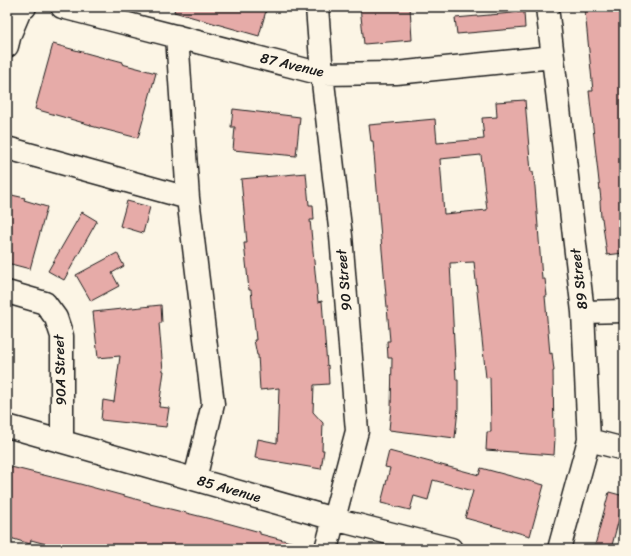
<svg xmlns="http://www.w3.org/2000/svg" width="631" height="556" font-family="Sriracha,sans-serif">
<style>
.building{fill:#e6aba8;stroke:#1c1c1c;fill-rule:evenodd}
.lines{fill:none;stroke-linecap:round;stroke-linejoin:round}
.minor-casing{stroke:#1c1c1c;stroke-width:25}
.minor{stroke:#fcf5e5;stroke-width:22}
.labels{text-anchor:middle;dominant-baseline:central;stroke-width:4;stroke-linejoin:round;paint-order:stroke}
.street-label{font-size:14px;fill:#1c1c1c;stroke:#fcf5e5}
</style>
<rect width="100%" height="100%" fill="#fcf5e5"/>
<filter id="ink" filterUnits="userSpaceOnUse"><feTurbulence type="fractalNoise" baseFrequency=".025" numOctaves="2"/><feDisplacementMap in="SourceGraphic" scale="8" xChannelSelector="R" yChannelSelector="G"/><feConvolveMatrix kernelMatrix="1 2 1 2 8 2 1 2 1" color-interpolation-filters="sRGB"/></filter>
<g filter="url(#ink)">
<path class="building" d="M175,7h92l-8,29 -85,-24z
M360,7h50l2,33 -48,4z
M624,7v246l-17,2 -5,-37h-1l-1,-17 1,-1 -12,-109h4l-8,-80z
M524,12l1,16 -68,6 -2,-16z
M53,44l55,15v-1l15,4 -1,2 34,9 -18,65 -47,-12v-1l-56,-16z
M525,100l6,72h2l2,15 7,92h3l2,17h-2l5,58 2,-1 2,18h-1l1,66 1,1 -1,17 -68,-5 1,-18h4l-1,-55 -4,1 -12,-116 -24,1 6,117h2v29l-3,29 -66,-8 2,-21 1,-51h-4l-1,-17h3l-8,-91 -9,-109h-2l-2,-16 66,-6 2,24 47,-4 -2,-21 15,-1 -1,-15zM481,155l6,55 -43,4 -4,-55z
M233,109l67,8 -4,39 -63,-6 2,-23h-4z
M306,173l3,32h4l1,15h-4l3,31 5,51 4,-1 5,65 1,-1 1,19 -15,1 -1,27 10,11 -1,27h2l-3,19 -66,-11 3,-19 19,4 2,-55 -19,2 -2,-35h-1l-3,-15h2l-5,-50h-2l-5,-47h3l-6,-64z
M7,194l18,4 -1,2 23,7 -17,62 -23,-6z
M127,201l23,6 -7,26 -23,-7z
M82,212l15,9 -33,59 -16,-9z
M117,253l7,13 -12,7 7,13 -28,15 -15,-26z
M161,305l1,18h-3l4,48h1l-5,36 10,1 -3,19 -65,-7 2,-20 11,2 6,-46 -22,2 -5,-46z
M389,451l90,24 2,-7 63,17 -14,51 -65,-18 8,-27 -40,-11 -5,20 -14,-4 -4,14 -29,-7 9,-35 -5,-1z
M7,466l73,18 70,19v1l77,19 33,9v2l38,10v5h-234l-33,-9 -1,4 -23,-7z
M609,492l15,4v4l-13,49h-17z"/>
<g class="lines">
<defs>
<path id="minor" d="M62,7l260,67 74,-1 157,-16
M317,7l5,67 19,162 16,195 -31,118
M547,7l36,305 6,128 -30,109
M177,36l11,162 25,206 -18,75
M7,46l3,-12 11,-26 4,-1
M7,148l181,50
M7,292l38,11 11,15 6,18v105
M583,312l41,-1
M7,426l327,93 117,30
M589,440l35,9"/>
</defs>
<use href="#minor" class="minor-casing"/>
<use href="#minor" class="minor"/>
</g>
</g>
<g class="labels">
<g class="street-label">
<text transform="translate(292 65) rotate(13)">87 Avenue</text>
<text transform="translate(579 279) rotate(-97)">89 Street</text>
<text transform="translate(344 280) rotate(-95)">90 Street</text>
<text transform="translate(60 370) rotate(-92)">90A Street</text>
<text transform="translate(229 489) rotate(16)">85 Avenue</text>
</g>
</g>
<rect width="631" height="556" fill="none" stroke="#fcf5e5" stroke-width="24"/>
<rect x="12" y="12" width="607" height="532" fill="none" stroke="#1c1c1c" stroke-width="1.5" filter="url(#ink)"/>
</svg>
